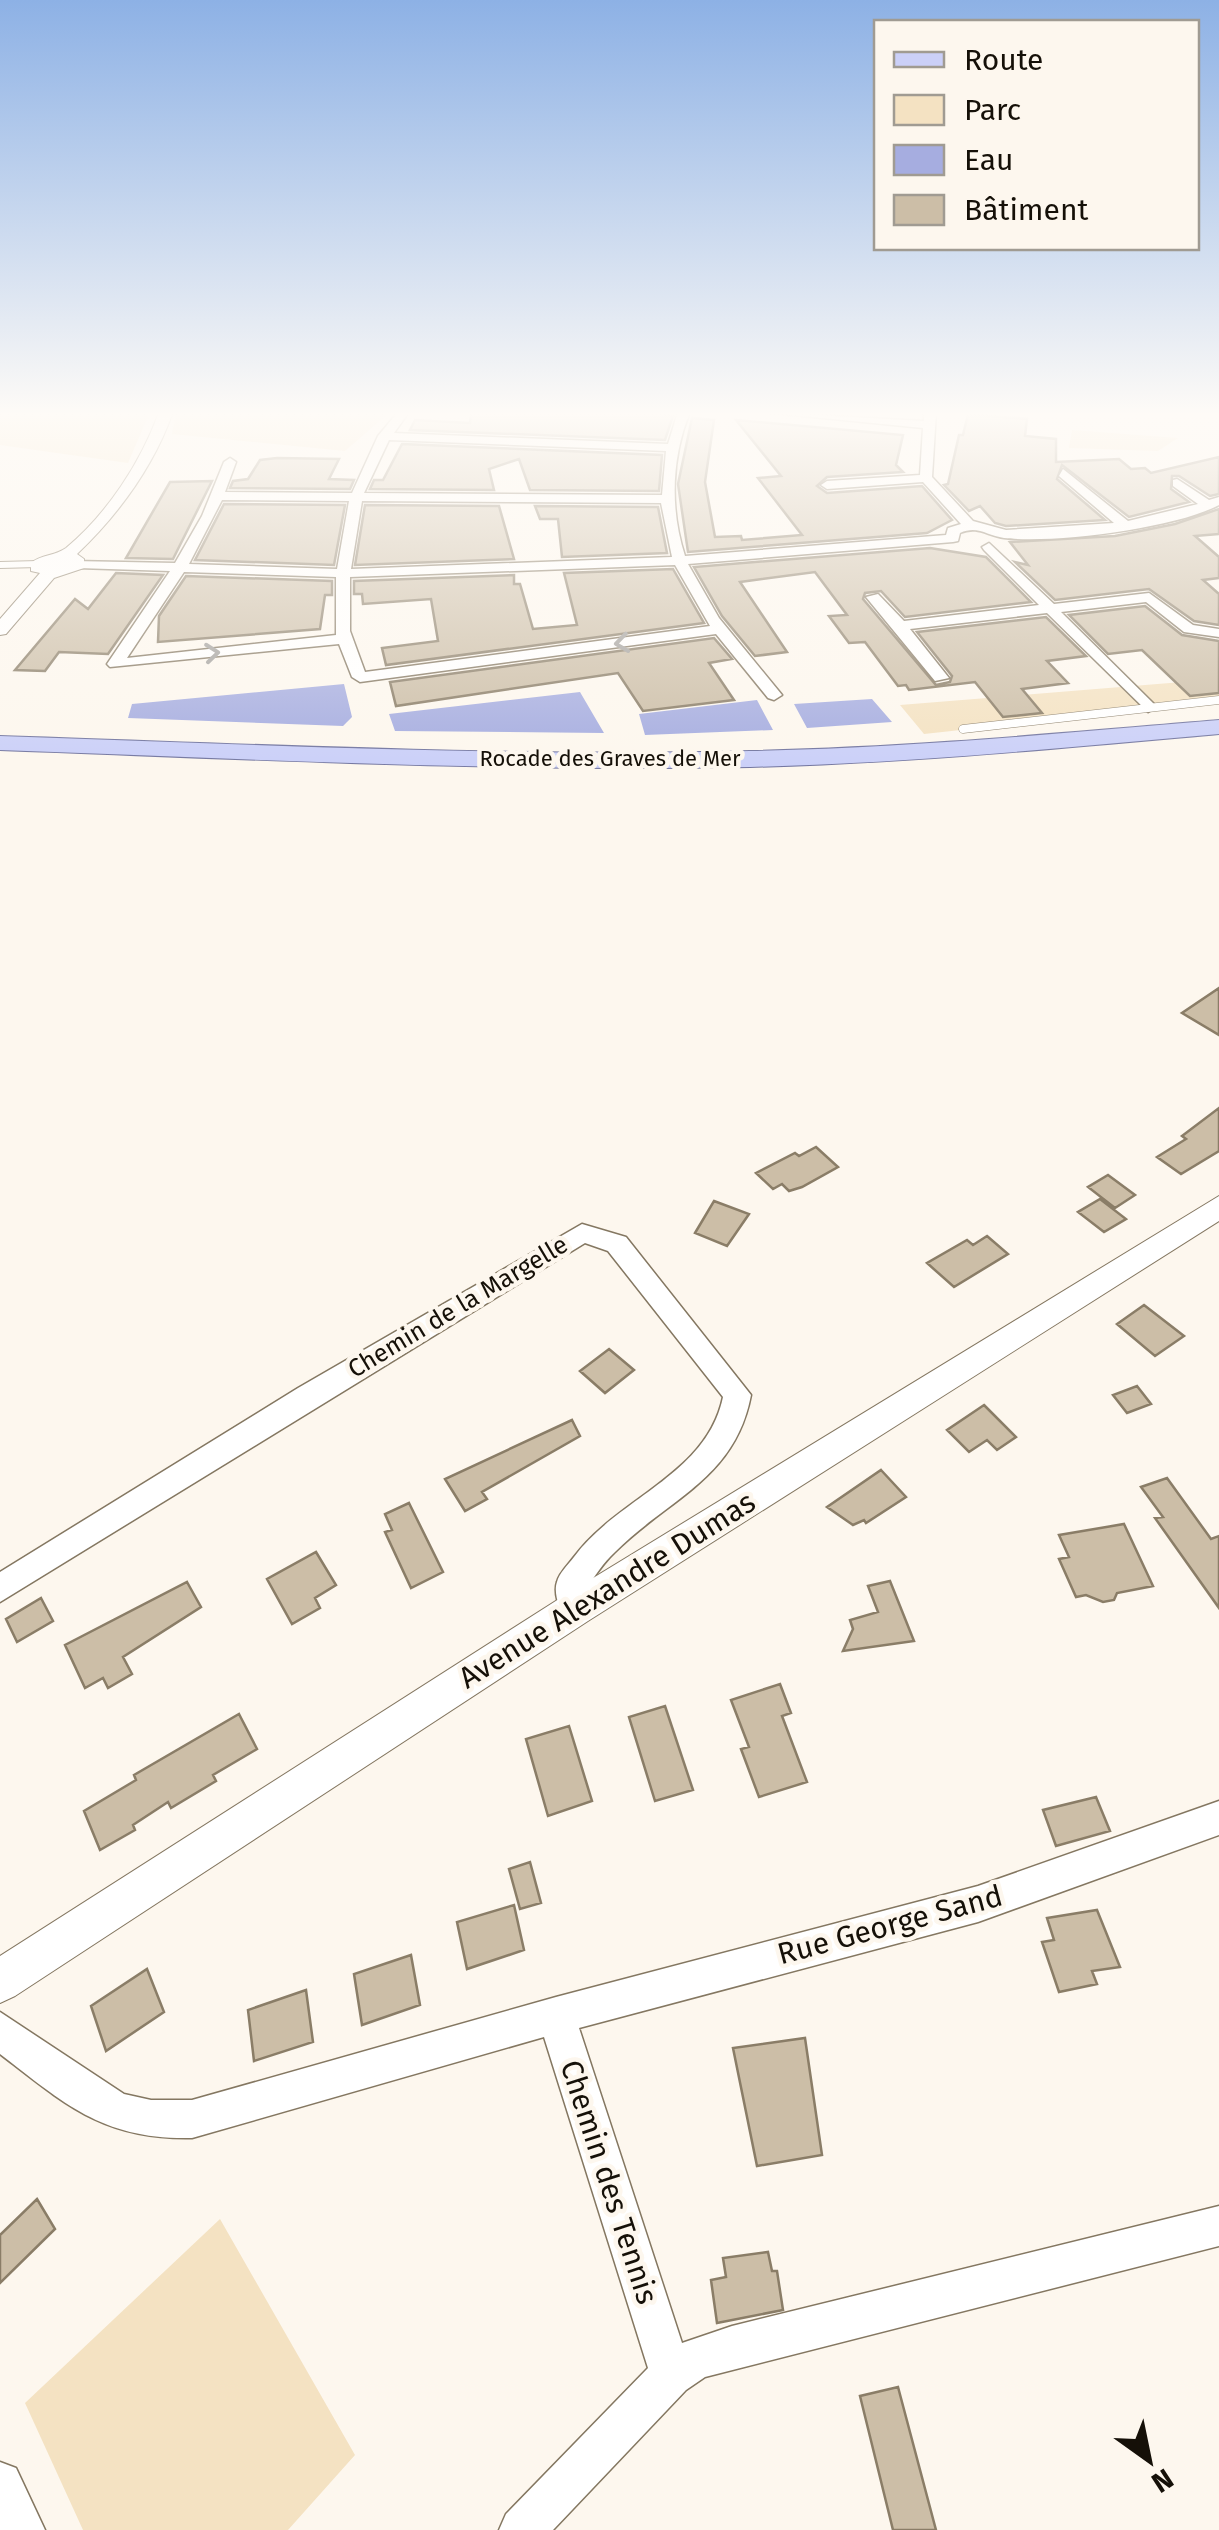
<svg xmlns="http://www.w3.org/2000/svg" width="1219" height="2530" font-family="'Fira Sans',sans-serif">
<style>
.green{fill:#f4e2c2}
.water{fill:#a6ade0}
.building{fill:#ccbea7;stroke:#8a7d67;stroke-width:2.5}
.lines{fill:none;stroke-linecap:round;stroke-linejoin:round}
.service-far1-casing{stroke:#847761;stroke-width:8}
.service-casing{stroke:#847761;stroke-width:9}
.minor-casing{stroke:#847761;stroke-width:3}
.tertiary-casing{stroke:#847761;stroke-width:2}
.primary-casing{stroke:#7578a1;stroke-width:2}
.service-far1{stroke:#fff;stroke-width:6}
.service{stroke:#fff;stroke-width:8}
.minor{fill:#fff;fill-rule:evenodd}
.tertiary{fill:#fff;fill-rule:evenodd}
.primary{fill:#cbd0f8;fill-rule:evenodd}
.oneway{stroke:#a19f9c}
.labels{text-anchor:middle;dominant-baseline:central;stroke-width:9;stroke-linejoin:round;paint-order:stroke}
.far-street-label{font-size:22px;fill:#151008;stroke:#fdf7ee}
.street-label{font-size:25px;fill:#151008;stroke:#fdf7ee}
.near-street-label{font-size:30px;fill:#151008;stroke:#fdf7ee}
</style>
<rect width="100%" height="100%" fill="#fdf7ee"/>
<path class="green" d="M0,412h150l-22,51 -128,-18z
M176,412h214l-45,39 -173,-17z
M1072,430l106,8 -20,13 -89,-3z
M1219,679v23l-295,32 -24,-29z
M220,2219l135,236 -67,75h-205l-58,-127z"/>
<path class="water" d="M344,684l8,33 -9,9 -215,-8 4,-14z
M580,692l24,41 -209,-2 -6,-17z
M872,699l20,23 -85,6 -13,-24z
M757,700l16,30 -128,5 -6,-21z"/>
<path class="building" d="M471,412h182l20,4 -8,24 -255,-10 5,-10 55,3z
M968,414l59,5 -2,17 31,3v23l63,-3 12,10 14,-1 6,5 68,-16v37l-9,2 -31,-20h-7l-1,13 18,13 -60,15 -67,-52 -5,14 48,41 -99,6 -11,-3 -15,-17 -11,5 -25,-26 4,-1 11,-49h4z
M692,418l22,2 -9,62 10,55 26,-1 1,4 60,-5 -44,-57 23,-2 -45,-56 167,15 -7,30 7,7 -76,5 -10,9 10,7 95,-7 30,34 -25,13 -239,19 -10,-68z
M402,444l260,11 -3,36 -129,-1 -11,-31 -30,10 5,21 -124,-1 4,-9h9z
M277,458l62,1 -10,20 25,1 -4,9 -120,-1 3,-7 15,-2 12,-19z
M212,481l-39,78 -47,-1 44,-76z
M224,504l121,1 -11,60 -139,-5z
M365,505l134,1 15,53 -159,6z
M535,506l123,1 9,46 -105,4 -4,-38h-18z
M1219,509v25l-24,2 24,21v21l-16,2 16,14v31l-25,-4 -45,-32 -94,11 -40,-38 13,3 -18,-23 105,-6 60,-12z
M930,548l56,9 45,45 -126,15 -24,-26 -16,2 -2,6 73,86 14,-3 2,-6 -35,-44 129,-15 40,39 -39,5 21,22 -46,6 20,24 -39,4 -28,-35 -66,8 -3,-5 -8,1 -33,-44 -16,1 -20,-27 18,-1 -32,-43 -75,10 47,70 -32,4 -33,-40 -28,-49z
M673,569l31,54 -318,42 -4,-17 56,-7 -7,-42 -68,5 -1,-10h-8v-13l160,-6v9h6l13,45 44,-4 -13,-52z
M116,573l47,2 -55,79 -49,-2 -14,19 -30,-1 60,-71 13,10z
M186,576l146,5v14h-7l-5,34 -162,13 1,-26z
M1145,606l37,29 37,6v52l-29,3 -48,-46 -34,4 -39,-39z
M714,638l18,21 -23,4 25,37 -91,11 -25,-38 -222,33 -6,-24z
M1219,988v47l-37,-22z
M1219,1108v43l-38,23 -24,-17 29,-18 -4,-3z
M816,1147l22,20 -36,20 -13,4 -7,-7 -9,5 -17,-16 39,-20 4,3z
M1108,1175l27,20 -20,13 -27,-21z
M1100,1199l26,20 -22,13 -26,-20z
M714,1201l35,13 -22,32 -32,-13z
M987,1236l21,18 -54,33 -27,-24 40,-23 6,5z
M1144,1305l40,31 -29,20 -38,-32z
M609,1349l25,21 -29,23 -25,-22z
M1137,1386l14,18 -24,9 -14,-18z
M984,1405l32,32 -19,13 -10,-10 -18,12 -22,-22z
M572,1420l8,16 -98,56 5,7 -22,12 -20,-32z
M881,1470l25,27 -40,26 -2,-3 -11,5 -26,-18z
M1167,1478l44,61 8,-3v72l-64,-90 8,-1 -22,-30z
M409,1503l34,69 -32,16 -26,-56 7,-2 -7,-16z
M1124,1524l29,62 -36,7 -3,7 -11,2 -17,-7 -10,2 -17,-38 10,-2 -10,-22z
M316,1552l20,33 -21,13 5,10 -28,16 -25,-45z
M890,1581l24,60 -71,10 10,-22 -3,-9 28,-8 -10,-26z
M187,1582l14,25 -78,50 9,17 -24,14 -5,-10 -18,10 -20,-43z
M41,1598l12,23 -36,21 -11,-23z
M780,1684l11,29 -9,3 25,66 -48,15 -18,-48 8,-2 -18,-47z
M665,1706l28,84 -38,11 -26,-84z
M239,1714l18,35 -44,26 3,6 -45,27 -3,-6 -35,23 2,5 -35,20 -16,-39 52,-31 -2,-5z
M569,1726l23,75 -44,15 -22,-77z
M1096,1797l14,34 -54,15 -13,-36z
M530,1862l11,41 -21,6 -11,-40z
M514,1905l10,45 -57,19 -10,-47z
M1097,1910l23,57 -28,4 5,13 -38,8 -17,-50 12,-2 -7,-22z
M411,1955l9,50 -58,20 -8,-51z
M147,1969l17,43 -58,39 -15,-45z
M306,1990l7,52 -59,19 -6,-51z
M805,2038l17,117 -65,11 -24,-118z
M37,2199l18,30 -55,54v-48z
M768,2252l4,19h5l6,39 -66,13 -6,-43 15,-3 -3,-19z
M898,2387l38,143h-43l-33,-134z"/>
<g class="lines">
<defs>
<path id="service-far1" d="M0,565l38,-1"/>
<path id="service" d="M963,729l256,-29"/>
<path id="minor" d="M398,412h11l-15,21 274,11 10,-32h12c-19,46 -20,98 -5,144l261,-21 2,-7 13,-4 -38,-42 -96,7 -6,-4 6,-4 93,-6 3,-47 -162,-16 163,9v-9h12l-4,65 41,44 33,9 108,-7 -55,-47 4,-7 65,52 70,-17 -25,-18v-6l4,-1 32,21 10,-3v8c-43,23 -165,39 -215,33 -17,-2 -26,-13 -44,-5l-2,8 -5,1 -265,22 31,54 63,77 -8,5 -6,-2 -52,-64 -356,48 -8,-5 -13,-33 -229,23 -3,-3 63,-93 -92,-3 -5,-1v-6l102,2 27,-47 22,-54 6,-4 6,4 -11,30 127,1 26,-57zM389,440l277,11 -4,44 -298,-2zM222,500l127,1 -12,68 -148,-5zM362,501l299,2 11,54 -321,12zM675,565l35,61 -345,46 -15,-41v-54zM184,572l152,5v58l-209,23z
M989,543l65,61 95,-11 44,32 26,4v8l-35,-5 -38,-30 -85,10 93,92 2,3 -8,5 -101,-99 -137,16 39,49 -14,3 -69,-84 12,-3 26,27 135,-16 -55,-55 -2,-3z
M582,1224l44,13 125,158c-16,84 -82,103 -136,157 -12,11 -20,24 -29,37l4,20 -4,10 -11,4 -11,-4c-4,-10 -11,-26 -7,-37 2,-9 11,-17 17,-25 43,-59 133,-82 149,-160l-115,-146 -23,-8 -585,359v-30l298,-184z
M1219,1801v34l-241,87 -399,106 103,315 50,-17 487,-120v40l-514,131 -19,13 -133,140h-54l7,-16 142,-146 -104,-331 -352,101c-88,2 -126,-33 -192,-84v-42l124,82 27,6h41l364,-103 422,-111z
M0,2462l16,6 29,62h-45z"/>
<path id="tertiary" d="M159,412h14c-19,54 -55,103 -96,142l7,5v9l-30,10 -48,56 -6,1v-16l40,-46 -9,-2v-8c11,-9 24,-7 35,-15 41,-34 75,-86 93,-136z
M1219,1196v25l-631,400 -573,375 -15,7v-47l562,-359z"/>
<path id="primary" d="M1219,720v14c-156,14 -312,29 -469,33 -250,5 -500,-8 -750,-17v-14c250,8 500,21 750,15 157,-3 313,-18 469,-31z"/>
</defs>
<use href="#service-far1" class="service-far1-casing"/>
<use href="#service" class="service-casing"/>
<use href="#minor" class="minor-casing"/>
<use href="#tertiary" class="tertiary-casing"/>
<use href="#primary" class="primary-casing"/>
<use href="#service-far1" class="service-far1"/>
<use href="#service" class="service"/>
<use href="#minor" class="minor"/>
<use href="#tertiary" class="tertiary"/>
<use href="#primary" class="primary"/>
</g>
<defs><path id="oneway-chevron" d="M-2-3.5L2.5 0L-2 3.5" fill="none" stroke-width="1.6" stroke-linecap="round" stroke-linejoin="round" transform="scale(2.5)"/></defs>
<g class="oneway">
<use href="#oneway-chevron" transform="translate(622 643) rotate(172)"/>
<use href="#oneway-chevron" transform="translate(212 653) rotate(-6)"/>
</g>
<linearGradient id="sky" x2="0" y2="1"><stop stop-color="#8db1e5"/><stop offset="0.54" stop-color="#fefbf7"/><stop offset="1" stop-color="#fefbf7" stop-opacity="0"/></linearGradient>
<rect width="1219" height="767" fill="url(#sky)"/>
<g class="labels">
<g class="far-street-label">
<text x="610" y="758">Rocade des Graves de Mer</text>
</g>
<g class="street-label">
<text transform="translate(458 1307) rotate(-31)">Chemin de la Margelle</text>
</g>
<g class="near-street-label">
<text transform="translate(607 1590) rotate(-32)">Avenue Alexandre Dumas</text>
<text transform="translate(890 1925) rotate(-15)">Rue George Sand</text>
<text transform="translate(609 2182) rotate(72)">Chemin des Tennis</text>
</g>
</g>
<rect x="874" y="20" width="325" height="230" fill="#fdf7ee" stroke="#a09b92" stroke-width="2.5"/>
<rect x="894" y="52" width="50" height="15" fill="#cbd0f8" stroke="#a09b92" stroke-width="2.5"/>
<text x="964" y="70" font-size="30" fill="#151008">Route</text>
<rect x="894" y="95" width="50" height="30" fill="#f4e2c2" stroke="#a09b92" stroke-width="2.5"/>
<text x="964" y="120" font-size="30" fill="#151008">Parc</text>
<rect x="894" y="145" width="50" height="30" fill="#a6ade0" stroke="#a09b92" stroke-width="2.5"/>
<text x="964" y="170" font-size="30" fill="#151008">Eau</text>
<rect x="894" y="195" width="50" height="30" fill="#ccbea7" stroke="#a09b92" stroke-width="2.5"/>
<text x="964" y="220" font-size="30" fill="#151008">Bâtiment</text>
<g transform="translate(1149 2460) rotate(147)" stroke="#fdf7ee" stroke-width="8" paint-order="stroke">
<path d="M0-8L18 38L0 25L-18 38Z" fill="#151008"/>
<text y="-15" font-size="28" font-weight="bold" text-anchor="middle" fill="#151008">N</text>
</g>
</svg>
